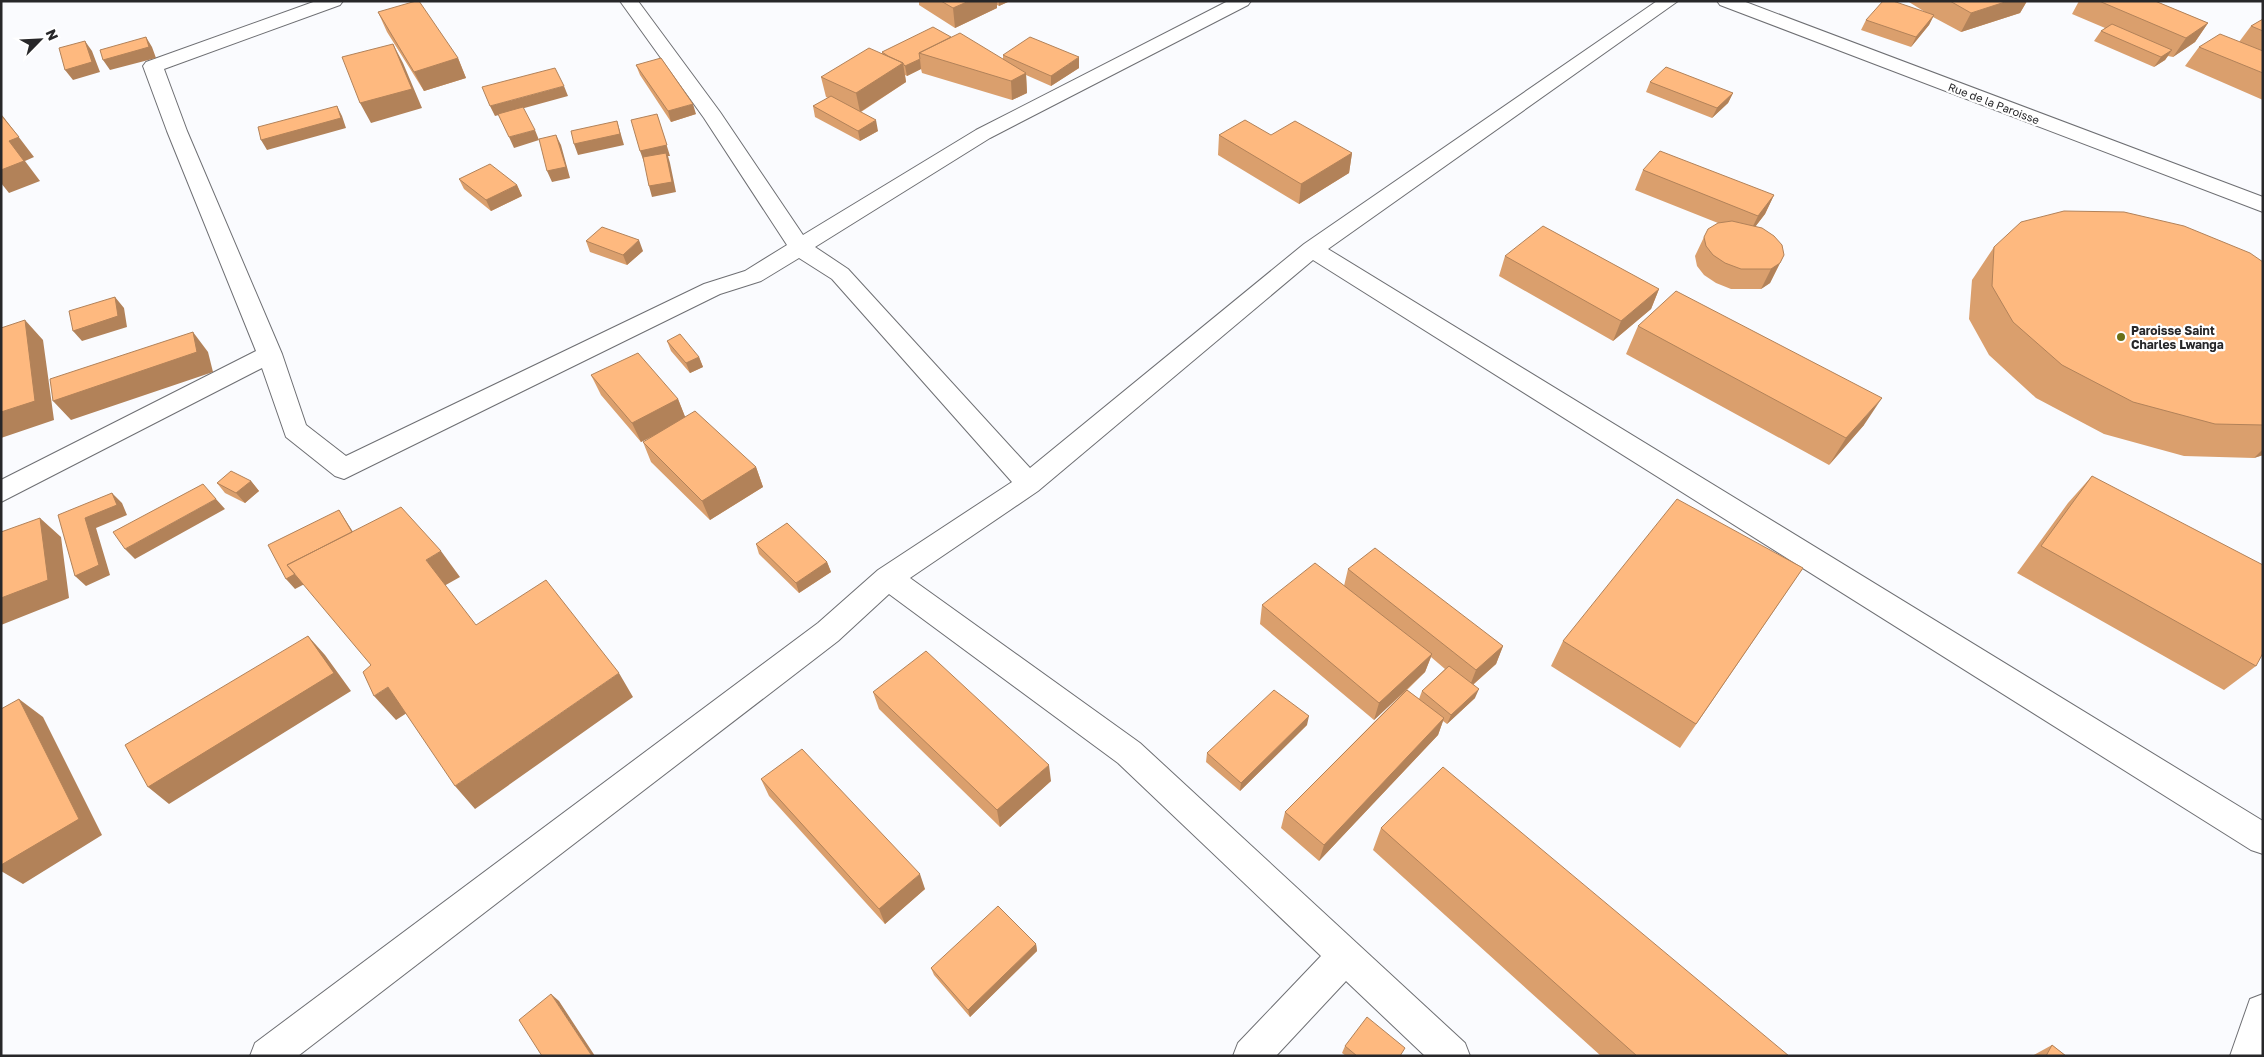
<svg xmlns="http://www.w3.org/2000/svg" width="2264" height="1057" font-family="'Golos Text',sans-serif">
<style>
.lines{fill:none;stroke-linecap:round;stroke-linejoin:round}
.minor-casing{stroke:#6e6f73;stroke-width:2}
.minor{fill:#fff;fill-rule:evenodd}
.wall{fill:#da9f6d;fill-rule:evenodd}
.shaded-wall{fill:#b28259}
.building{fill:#feb97f;stroke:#b28259}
.poi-dot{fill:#6a7017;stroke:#fff;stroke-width:2}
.labels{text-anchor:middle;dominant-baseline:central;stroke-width:4.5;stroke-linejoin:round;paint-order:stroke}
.far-street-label{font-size:11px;fill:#272729;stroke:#fff}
.poi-label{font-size:12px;font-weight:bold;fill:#272729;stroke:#fff;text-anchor:start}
</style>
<rect width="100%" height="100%" fill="#fafbfe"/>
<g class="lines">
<defs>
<path id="minor" d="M316,1h27l-3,4 -176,64 23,62 95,223 24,71 40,31 358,-172 41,-13 42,-26 -83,-127 -84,-117h18l82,111 83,123 173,-105 252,-129h23l-3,4 -258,133 -175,109 33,22 182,199 274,-224 353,-243h21l-350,248 935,572v33l-12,-4 -938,-590 -275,231 -128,87 230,165 325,300 5,13h-45l-79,-75 -70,75h-43l5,-13 83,-87 -203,-193 -229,-169 -51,47 -540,415h-48l5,-13 563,-420 60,-53 134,-88 -180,-203 -33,-21 -38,23 -41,13 -376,185 -9,-3 -49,-39 -24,-69 -261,134v-22l255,-129 -89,-220 -24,-65 3,-4z
M1717,1h26l520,196v15l-543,-207z
M2263,994v62h-33l20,-57z"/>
</defs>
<use href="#minor" class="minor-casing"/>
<use href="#minor" class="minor"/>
</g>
<path class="wall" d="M919,1h91l-11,5 -2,-1v3l-42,20 -36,-23z
M1910,1h117l-7,12 -59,19 -28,-15 -4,8 -18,22 -50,-17 5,-10 59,-8 -16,-10z
M2079,1h76l53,22 -13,19 -22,15 -5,-1 -3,4 -11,7 -60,-26 7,-10 4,-3 -33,-14z
M378,12l80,46 8,20 -42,13 -37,-59z
M2263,19v81l-78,-34 14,-19 40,-5 12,-16z
M951,37l52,22v-4l76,13 -28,18 -25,-11 1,18 -15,7 -90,-27 -1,-4 -14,7 -2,-1 1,7 -45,30 17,19 -18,10 -45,-24 -2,-11 15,-8 -2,-1 -5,-20 61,-24v-1z
M636,65l60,49 -25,8 -31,-47z
M1650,82l83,11 -5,10 -16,15 -66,-26z
M1219,135h52l81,18 -3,20 -50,31 -81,-49z
M1643,170l131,25 -9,19 -10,13 29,28 -14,28 -9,6h-30l-15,-6 -12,-8 -7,-9 -2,-10 9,-19 14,-14 -83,-33z
M459,179l58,6 5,11 -31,15 -27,-22z
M586,241l57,10 -16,14 -37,-13z
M1994,247l269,15v193l-9,3 -70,-2 -80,-22 -68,-36 -47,-43 -20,-36 3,-39z
M1505,256l154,33 -8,20 -38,32 -114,-65z
M1638,326l226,99 -35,40 -203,-111z
M667,341l32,16 4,10 -13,6 -19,-22z
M591,375l87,24 7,18 71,50 7,20 -53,33 -59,-58 -8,-20 10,-6 -12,6 -40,-47z
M2092,476l164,190 -32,24 -207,-117 51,-70z
M251,481l8,10 -14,12 -20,-10 -8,-10z
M756,544l71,18 4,10 -32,21 -40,-39z
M1803,568l-123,180 -129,-82 12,-25z
M1348,569l155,77 -7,18 -22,20 1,14 -28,26 -4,-3 -5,14 -119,126 -38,-33 4,-16 117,-118 -28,26 -114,-96 2,-19 82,-19zM1431,657l14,12 -23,22 -3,8 -12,-9 18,-18z
M873,692l178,89 -51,46 -121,-118z
M1307,725l-67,66 -34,-29 1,-9z
M761,779l164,110 -40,35 -116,-128z
M1381,828l408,228h-188l-228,-206z
M1036,944l1,7 -67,66 -36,-42 -3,-7z
M2052,1045l14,11h-34z
M1345,1046l56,10h-55l-4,-3z"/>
<path class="shaded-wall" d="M969,1h28v7l-42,20 -2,-20z
M999,1h11l-11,5z
M2008,1h19l-7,12 -59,19 10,-19z
M1934,15l-5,10 -18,22 5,-10z
M2208,23l-13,19 -22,15 13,-19z
M146,37l6,10 4,11 -46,12 -7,-10z
M85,41l7,10 8,21 -27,8 -8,-10z
M393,44l10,19 19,45 -51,15 -11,-20z
M2172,50l-7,10 -11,7 7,-10z
M1079,57v11l-28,18v-10z
M458,58l8,20 -42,13 -10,-19z
M920,59l1,10 -14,7 -2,-10z
M903,63l3,19 -46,30 -4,-19z
M1026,73l1,20 -15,7 -1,-19z
M564,86l4,10 -73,20 -5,-10z
M1733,93l-5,10 -16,15 5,-10z
M693,104l3,10 -25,8 -3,-11z
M337,106l5,10 4,12 -79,22 -6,-10z
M657,114l13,42h-2l2,7 6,29 -24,5 -3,-11 18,-30 -23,6 -4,-11z
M2,115l32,42 -9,4 15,20 -31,12 -8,-10v-13l8,-29z
M876,120l2,11 -18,10 -2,-10z
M617,121l7,24 -46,10 -4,-11z
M535,130l4,10 -25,8 -5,-11z
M556,135l5,10 9,33 -18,4 -5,-11z
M1352,153l-3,20 -50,31 2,-20z
M517,185l5,11 -31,15 -5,-11z
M1774,195l-9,19 -17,22 10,-20z
M639,240l4,11 -16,14 -4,-10z
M1780,263l-10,20 -9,6 10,-20z
M1659,289l-8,20 -38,32 8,-20z
M115,297l9,11 3,19 -45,14 -9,-10z
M25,320l18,20 11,80 -53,18v-26z
M193,332l15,20 5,20 -142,48 -18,-19z
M699,357l4,10 -13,6 -4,-10z
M1882,398l-18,27 -35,40 17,-27z
M678,399l8,20 -45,23 -9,-19z
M2263,449v6l-9,3z
M756,467l7,20 -53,33 -8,-19z
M251,481l8,10 -14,12 -9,-10z
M112,493l10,10 5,12 -31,13 14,47 -24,11 -11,-10 10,-58z
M216,499l9,10 -90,50 -10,-10z
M339,510l7,11 20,31 -71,37 -9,-10z
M40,518l21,19 8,61 -68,27v-27z
M441,551l19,26 -16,9 -18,-26z
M827,562l4,10 -32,21 -3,-10z
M308,636l17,19 26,36 -182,113 -21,-17z
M1503,646l-7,18 -27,24 7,-18z
M1432,654l-7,18 -51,48 5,-17z
M619,673l14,24 -158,112 -20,-23z
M388,687l22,24 -14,9 -22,-24z
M1479,689l-4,9 -28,26 4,-9z
M19,699l24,18 59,118 -79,49 -22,-13z
M1309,716l-2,9 -67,66 1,-8z
M1444,718l-6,17 -119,126 5,-16z
M1049,765l2,16 -51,46 -3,-17z
M920,874l5,15 -40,35 -6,-15z
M1036,944l1,7 -67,66 -2,-7z
M551,994l8,7 36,55h-3z"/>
<path class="building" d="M416,1h3l39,57 -44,14 -36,-60z
M941,1h28l-16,7z
M1883,1h10l41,14 -18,22 -50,-17z
M1950,1h58l-37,12z
M2099,1h56l53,22 -22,15z
M2263,19v12l-12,-5z
M2112,24l60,26 -11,7 -60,-26z
M933,27l18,10 -32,16 1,6 -15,7 -1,-1 -1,-2 -15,-7 -6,-4z
M960,33l66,40 -15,8 -92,-28z
M2220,34l43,17v22l-64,-26z
M146,37l3,10 -46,13 -3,-10z
M1030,37l49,20 -28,19 -48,-21z
M85,41l7,21 -27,8 -6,-22z
M393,44l19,45 -52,14 -18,-46z
M869,48l34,15 -47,30 -35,-16z
M661,58l32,46 -25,7 -32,-46z
M1666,67l67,26 -16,15 -67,-26z
M555,68l9,18 -74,20 -8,-19z
M831,96l45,24 -18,11 -45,-25z
M337,106l4,12 -80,22 -3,-13z
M523,107l12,23 -26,7 -11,-23z
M657,114l10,31 -27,6 -9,-31z
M1,115l18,22 -10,4 15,20 -23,9z
M1245,120l26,15 24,-14 57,32 -51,31 -82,-49z
M617,121l3,13 -46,10 -3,-13z
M556,135l10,32 -19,4 -8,-32z
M1660,151l114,44 -16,21 -115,-46z
M666,153l6,29 -23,4 -6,-29z
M490,164l27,21 -31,15 -27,-21z
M2064,211l60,1 60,14 66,27 13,9v163l-48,-1 -82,-22 -71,-37 -49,-43 -21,-36 2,-39 27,-25z
M1732,221l30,7 12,8 8,9 2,10 -4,8 -9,6h-30l-16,-6 -12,-8 -7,-9 -2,-9 4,-8 10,-6z
M1543,226l116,63 -38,32 -116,-65z
M602,227l37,13 -16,15 -37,-14z
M1676,291l206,107 -36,40 -208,-112z
M115,297l3,19 -45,15 -4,-20z
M25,320l10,81 -34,11v-84z
M193,332l4,20 -144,49 -3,-22z
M680,334l19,23 -13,6 -19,-22z
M638,353l40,46 -46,24 -41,-48z
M695,411l61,56 -54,34 -59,-59z
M231,471l20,10 -15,12 -19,-10z
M2092,476l171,89v88l-7,13 -215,-120z
M203,484l13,15 -91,50 -12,-17z
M112,493l5,12 -32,13 14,47 -24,11 -17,-61z
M1677,499l126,69 -107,156 -133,-83z
M401,507l40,44 -15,9 50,65 70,-45 73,93 -164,113 -67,-99 -14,9 -11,-24 8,-7 -84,-100z
M339,510l13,22 -65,33 8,9 -9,5 -18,-34z
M40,518l8,62 -47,18v-66z
M787,523l40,39 -31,21 -40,-39z
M1375,548l128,98 -27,24 -128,-101z
M1315,563l117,91 -53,49 -117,-98z
M308,636l26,37 -186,114 -23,-42z
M926,651l123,114 -52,45 -124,-118z
M1449,666l30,23 -28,26 -29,-24z
M1274,690l35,26 -68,67 -34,-30z
M1407,690l37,28 -120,127 -39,-33z
M19,699l60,120 -78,46v-156z
M802,749l118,125 -41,35 -118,-130z
M1443,767l346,289h-152l-256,-228z
M998,906l38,38 -68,66 -37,-42z
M551,994l41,62h-50l-23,-36z
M1367,1017l38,31 -5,8h-43l-12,-10z
M2052,1045l14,11h-20z"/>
<circle class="poi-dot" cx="2121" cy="337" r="5"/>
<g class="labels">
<g class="far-street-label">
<text transform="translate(1994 103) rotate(21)">Rue de la Paroisse</text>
</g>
<g class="poi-label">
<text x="2131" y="330">Paroisse Saint<tspan x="2131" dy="14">Charles Lwanga</tspan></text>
</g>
</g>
<rect width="2264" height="1057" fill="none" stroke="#272729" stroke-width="5"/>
<g transform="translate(40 40) rotate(66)" stroke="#ffffff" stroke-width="4" paint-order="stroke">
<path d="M0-4L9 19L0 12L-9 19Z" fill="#272729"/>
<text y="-8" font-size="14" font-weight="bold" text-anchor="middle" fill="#272729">N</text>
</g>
</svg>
